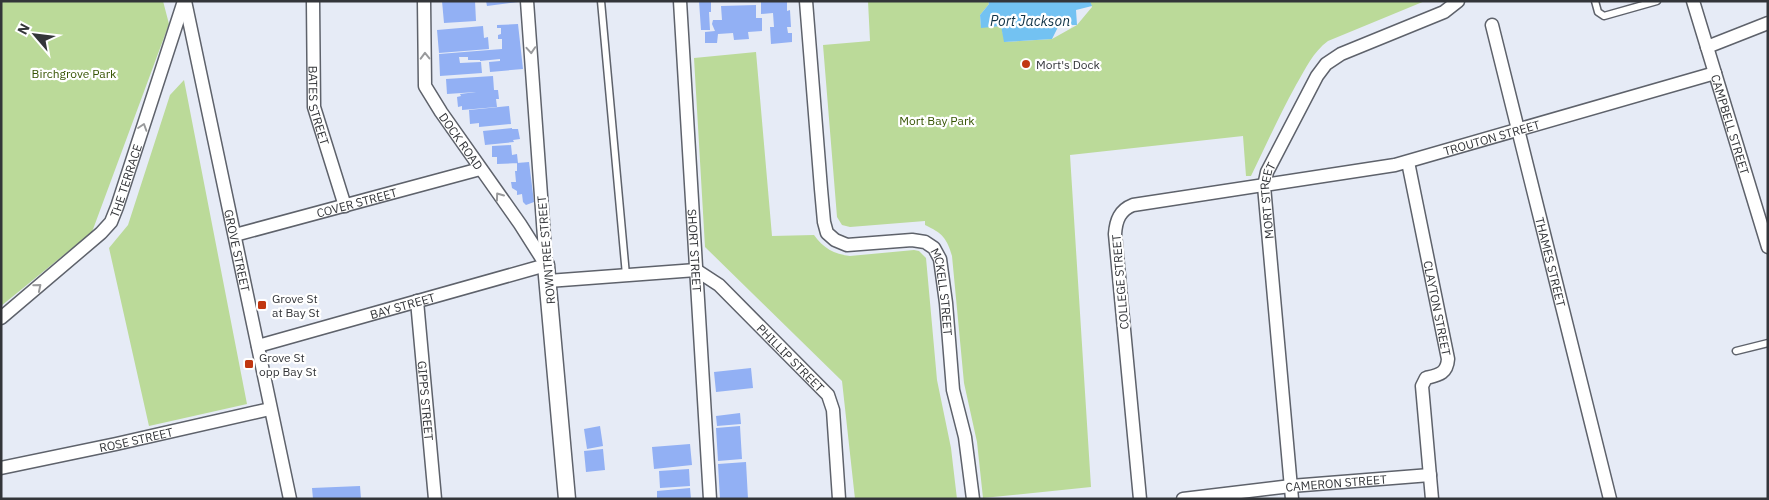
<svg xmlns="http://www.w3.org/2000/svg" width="1769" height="500" font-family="'IBM Plex Sans',sans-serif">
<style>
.green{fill:#bbda99}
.water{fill:#73c2f2}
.building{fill:#92b0f4}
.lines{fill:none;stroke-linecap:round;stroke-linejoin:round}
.service-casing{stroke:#5e626b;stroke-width:9}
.minor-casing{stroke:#5e626b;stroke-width:15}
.tertiary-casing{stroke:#5e626b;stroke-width:19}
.service{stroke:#fff;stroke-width:6}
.minor{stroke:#fff;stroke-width:12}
.tertiary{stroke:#fff;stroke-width:16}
.oneway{stroke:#999a9c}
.poi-dot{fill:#c13711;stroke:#fff;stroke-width:2}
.labels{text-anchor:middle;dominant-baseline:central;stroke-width:4.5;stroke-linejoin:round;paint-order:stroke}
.poi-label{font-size:12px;fill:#333539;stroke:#fff;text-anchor:start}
.park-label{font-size:12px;fill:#375504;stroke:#fff}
.street-label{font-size:12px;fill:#333539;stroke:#fff}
.water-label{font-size:14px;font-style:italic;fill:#103347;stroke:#fff}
</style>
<rect width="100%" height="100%" fill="#e6ebf6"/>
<path class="green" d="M1,1h162l6,23 -77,208 -91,74z
M868,1h120l1,3 -9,11 1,12 20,-1 4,16 47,-3 25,-14 15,-18 -2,-6h335l-97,40c-15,11 -22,27 -32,44 -16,29 -30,60 -45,91h-5l-3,-40 -173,19 21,332 -108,11 -6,-56 -13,-59 -12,-127c-5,-18 -10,-23 -27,-31v-4l-75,6 -8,-2 -5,-8 -14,-172 47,-4z
M756,52l16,184 42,-1c9,13 20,19 36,21l64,-6 5,1 7,7 11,122 14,68 6,51h-102l-13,-118 -137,-134 -11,-189z
M184,80l63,324 -98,22 -40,-178 19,-23 42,-130z"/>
<path class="water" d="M988,1h102l2,5 -16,4 1,15h-18l-7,14 -48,3 -3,-16 -20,2 -1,-13 9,-11z"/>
<path class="building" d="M442,1h33l1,20 -32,2z
M486,1h32v1l-31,4z
M699,1h12v11h-2l1,18h-9z
M761,1h26v10l3,-1 1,17h-4l1,6h4v9l-21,2 -1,-17h4l-1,-14 -12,1z
M756,5v13h6v13l-14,1 1,7 -15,1 -1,-7 -15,1 -1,9h-12v-11l10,-1 -3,-7 1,-4h9l-1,-14z
M518,24l5,45 -33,3 -1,-10 11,-1v-2l-20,2v-1h-12v-3h-9l1,6 21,-1 1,11 -42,3 -1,-22 63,-5v-10h-4v-4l3,-1v-6h-4v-3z
M483,26l1,12 4,-1 1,12 -50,4 -2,-23z
M493,76l1,14h4l1,9h-3l1,8 -35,3v-4l-4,1 -1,-10 4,-1 -1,-2 16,-2 -29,2 -1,-15z
M509,106l2,18 -32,3v-4l-9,1 -1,-14z
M512,128v1h6l2,10 -7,1 1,2 -29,3 -2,-14z
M511,145l1,10 5,-1 1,9 -21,1v-7h-5v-11z
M529,162l5,40 -8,3 -3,-3 -1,-8 -5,1v-4l-5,-3 -1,-6h5l-1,-11h2v-8z
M751,368l2,20 -37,4 -2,-20z
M740,413l1,11 -24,2 -1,-10z
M600,426l3,20 -16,3 -3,-20z
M740,426l2,33 -24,2 -2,-33z
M690,444l2,21 -38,4 -2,-22z
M603,449l2,21 -19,2 -2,-21z
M746,462l2,37h-28l-2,-35z
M689,469l1,17 -30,2 -1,-17z
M360,486l1,13h-48l-1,-11z
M690,488l1,11h-34v-8z"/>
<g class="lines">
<defs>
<path id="service" d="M601,1l25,274
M1595,1l3,11 6,4 53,-15
M1736,351l32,-8"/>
<g id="minor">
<path id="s1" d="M185,1l105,498"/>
<path id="s2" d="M313,1l1,106 31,99"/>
<path id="s3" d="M424,1l1,85 16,26 79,112 26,41"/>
<path d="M527,1l19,264"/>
<path id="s4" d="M680,1l30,498"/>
<path id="s5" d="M806,1l15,188 3,33 3,11 8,7 12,5 65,-5 13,2 9,6 6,11 6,44 7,87 12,47 8,62"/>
<path id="s6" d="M1693,1l75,246"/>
<path id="s7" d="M1492,25l118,474"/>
<path d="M1707,47l61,-24"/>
<path id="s8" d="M1408,162l40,197c-1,15 -10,16 -22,19l-4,8 10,113"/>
<path id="s9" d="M235,235l245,-66"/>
<path id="s10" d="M548,281l148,-11 23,15 109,110 5,15 6,89"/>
<path id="s11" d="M417,301l18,198"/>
<path id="s12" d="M1,318l100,-85 10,-11 6,-15 67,-206"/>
<path id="s13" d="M258,346l288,-81"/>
<path id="s14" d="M1,468l115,-24 154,-35"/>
<path id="s15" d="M1140,499l-25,-265c1,-14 5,-24 18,-29l262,-40 320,-92"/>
<path id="s16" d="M1183,499l108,-13 139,-11"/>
<path id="s17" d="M1292,499l-28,-313 3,-14 50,-96 9,-12 15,-10 103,-42 14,-11"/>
</g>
<path id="tertiary" d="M546,265l21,234"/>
</defs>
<use href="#service" class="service-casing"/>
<use href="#minor" class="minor-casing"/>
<use href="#tertiary" class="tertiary-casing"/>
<use href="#service" class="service"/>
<use href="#minor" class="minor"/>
<use href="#tertiary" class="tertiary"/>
</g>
<defs><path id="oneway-chevron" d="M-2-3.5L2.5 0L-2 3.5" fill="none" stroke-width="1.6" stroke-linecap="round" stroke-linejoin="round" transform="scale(1.25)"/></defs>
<g class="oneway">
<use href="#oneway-chevron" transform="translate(531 50) rotate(86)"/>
<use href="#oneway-chevron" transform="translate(425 56) rotate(-91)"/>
<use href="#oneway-chevron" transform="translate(143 127) rotate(-72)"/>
<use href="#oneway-chevron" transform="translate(499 196) rotate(-126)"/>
<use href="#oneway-chevron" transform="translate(38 287) rotate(-40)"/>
</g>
<g class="poi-dot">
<circle cx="1026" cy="64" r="5"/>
<rect x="257" y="300" width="10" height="10" rx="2.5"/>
<rect x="244" y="359" width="10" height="10" rx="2.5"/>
</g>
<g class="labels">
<g class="poi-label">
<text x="1036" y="64">Mort's Dock</text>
<text x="272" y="298">Grove St<tspan x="272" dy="14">at Bay St</tspan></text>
<text x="259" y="357">Grove St<tspan x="259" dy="14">opp Bay St</tspan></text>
</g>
<g class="park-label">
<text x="74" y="73">Birchgrove Park</text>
<text x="937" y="120">Mort Bay Park</text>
</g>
<g class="street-label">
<text stroke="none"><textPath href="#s2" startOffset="105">BATES STREET</textPath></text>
<text stroke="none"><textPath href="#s6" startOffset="129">CAMPBELL STREET</textPath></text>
<text stroke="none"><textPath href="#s15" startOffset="668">TROUTON STREET</textPath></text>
<text stroke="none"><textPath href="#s3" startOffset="151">DOCK ROAD</textPath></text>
<text stroke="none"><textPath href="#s12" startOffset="190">THE TERRACE</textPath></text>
<text stroke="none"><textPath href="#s9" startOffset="126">COVER STREET</textPath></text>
<text stroke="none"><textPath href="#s17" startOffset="300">MORT STREET</textPath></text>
<text stroke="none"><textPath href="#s1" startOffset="255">GROVE STREET</textPath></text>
<text transform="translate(546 250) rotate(-95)">ROWNTREE STREET</text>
<text stroke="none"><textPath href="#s4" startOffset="250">SHORT STREET</textPath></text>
<text stroke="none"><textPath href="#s7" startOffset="244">THAMES STREET</textPath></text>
<text transform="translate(1120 282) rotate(-95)">COLLEGE STREET</text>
<text stroke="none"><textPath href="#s5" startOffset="391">MCKELL STREET</textPath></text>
<text stroke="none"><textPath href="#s13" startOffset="150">BAY STREET</textPath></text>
<text stroke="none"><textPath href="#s8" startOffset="149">CLAYTON STREET</textPath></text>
<text stroke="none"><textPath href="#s10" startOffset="278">PHILLIP STREET</textPath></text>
<text stroke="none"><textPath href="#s11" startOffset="100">GIPPS STREET</textPath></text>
<text stroke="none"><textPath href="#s14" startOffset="138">ROSE STREET</textPath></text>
<text stroke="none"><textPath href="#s16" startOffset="154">CAMERON STREET</textPath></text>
</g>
<g class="water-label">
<text x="1030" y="21">Port Jackson</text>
</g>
</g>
<rect width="1769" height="500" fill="none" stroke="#333539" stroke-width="5"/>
<g transform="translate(35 35) rotate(298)" stroke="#ffffff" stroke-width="4" paint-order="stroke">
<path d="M0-4L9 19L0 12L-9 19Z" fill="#333539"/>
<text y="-8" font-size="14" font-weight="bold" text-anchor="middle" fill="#333539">N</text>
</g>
</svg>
